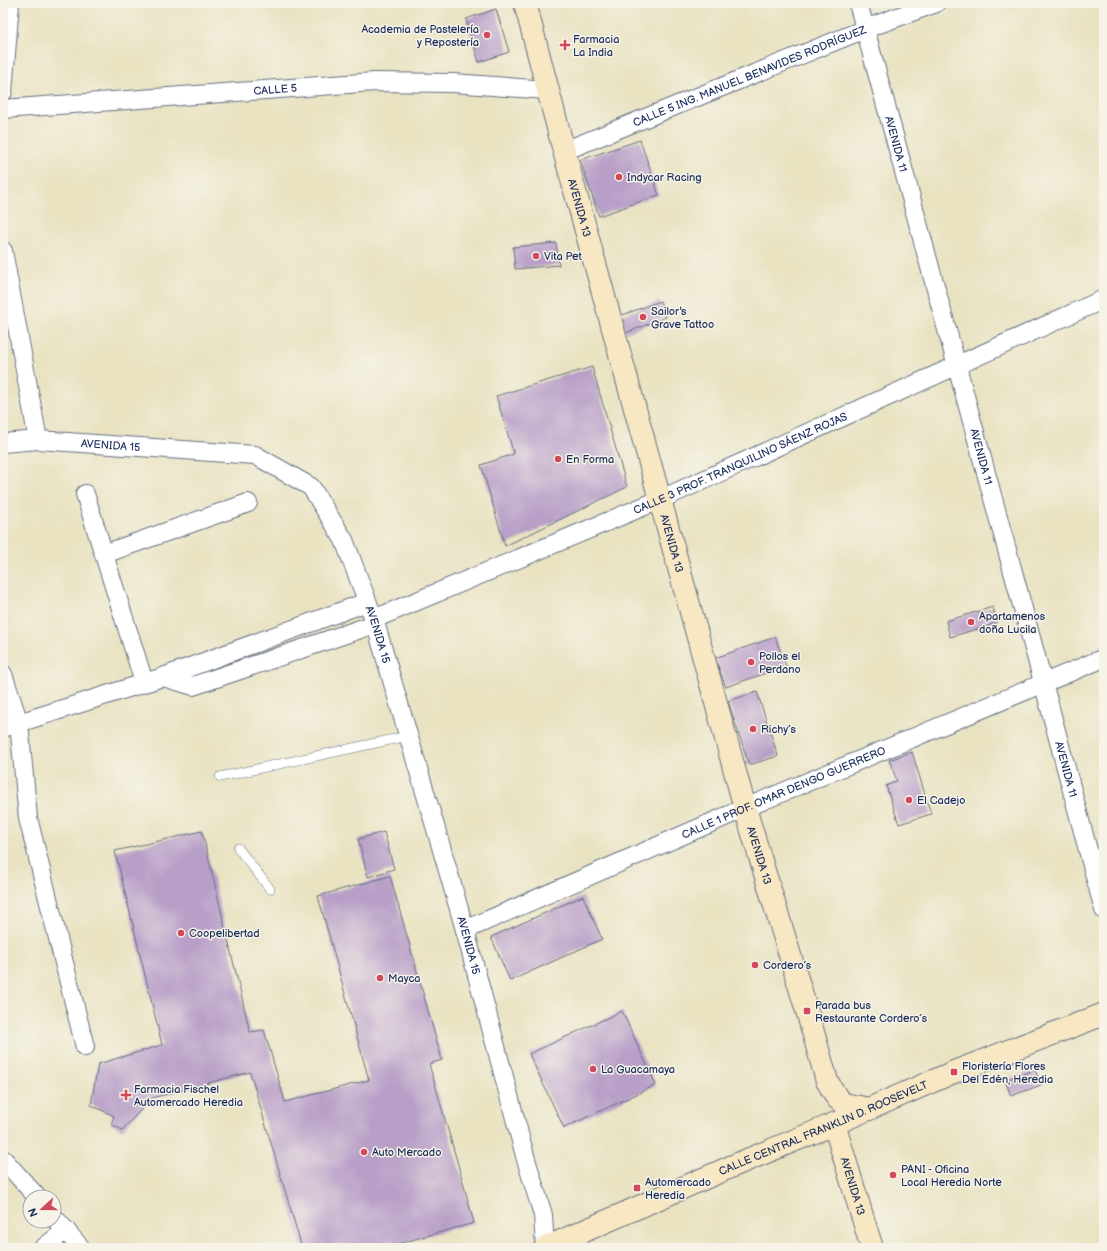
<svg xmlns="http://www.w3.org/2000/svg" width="1107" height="1251" font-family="'Balsamiq Sans',sans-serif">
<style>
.building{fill:#b89fc8}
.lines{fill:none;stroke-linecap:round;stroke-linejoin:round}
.lane-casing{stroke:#636e81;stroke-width:10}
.street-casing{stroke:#636e81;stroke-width:20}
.secondary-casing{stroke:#636e81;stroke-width:24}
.lane{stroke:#fff;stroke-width:9}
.street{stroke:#fff;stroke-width:18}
.secondary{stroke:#f8e7c3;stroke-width:22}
.poi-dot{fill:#d1495b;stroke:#f7f3e8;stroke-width:1.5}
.labels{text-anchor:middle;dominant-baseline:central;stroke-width:3;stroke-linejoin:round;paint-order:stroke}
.poi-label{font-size:11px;fill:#1b2f5e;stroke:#f7f3e8;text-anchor:start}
.street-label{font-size:11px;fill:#1b2f5e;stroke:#f7f3e8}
</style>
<rect width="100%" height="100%" fill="#f7f3e8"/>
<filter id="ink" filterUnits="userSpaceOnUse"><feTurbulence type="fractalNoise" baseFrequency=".025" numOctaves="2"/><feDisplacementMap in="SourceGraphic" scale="8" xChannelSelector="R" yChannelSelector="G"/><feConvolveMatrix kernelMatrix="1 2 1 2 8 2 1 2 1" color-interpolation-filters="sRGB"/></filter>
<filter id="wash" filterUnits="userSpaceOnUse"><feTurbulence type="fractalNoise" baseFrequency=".012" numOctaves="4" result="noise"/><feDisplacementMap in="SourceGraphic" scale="16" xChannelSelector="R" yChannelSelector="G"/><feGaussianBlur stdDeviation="0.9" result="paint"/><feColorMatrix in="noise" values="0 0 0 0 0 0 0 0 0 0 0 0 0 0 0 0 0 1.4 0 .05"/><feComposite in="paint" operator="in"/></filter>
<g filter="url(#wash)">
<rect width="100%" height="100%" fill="#e9e3c2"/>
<g id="blocks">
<path class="building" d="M496,9l13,43 -30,10 -13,-43z
M640,140l19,55 -60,21 -19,-56z
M556,243l3,22 -44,4 -2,-22z
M660,301l6,16 -40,16 -6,-17z
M592,367l35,120 -122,59 -24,-81 33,-11 -18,-58z
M993,607l4,16 -47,14 -4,-16z
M775,637l11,29 -60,21 -11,-29z
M757,692l21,64 -29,9 -21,-64z
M912,752l19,62 -32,10 -13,-38 11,-5 -8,-21z
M202,831l48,201 14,-2 21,72 84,-22 -51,-184 72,-20 52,184 -13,4 32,111 13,48 -92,25h-80l-52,-176 -98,26 -30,32 -11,-6 3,-8 -23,-11 7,-41 64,-19 -47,-194z
M384,832l10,37 -26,8 -10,-38z
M583,896l19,43 -92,42 -19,-44z
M622,1011l34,74 -92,43 -35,-74z
M1035,1070l6,15 -30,11 -6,-16z"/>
</g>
</g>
<g filter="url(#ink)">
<use href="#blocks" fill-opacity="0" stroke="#636e81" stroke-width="1"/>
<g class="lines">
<defs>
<path id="lane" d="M220,777l188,-41
M238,848l32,41"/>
<g id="street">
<path id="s1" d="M858,3l185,679 61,228"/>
<path d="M3,92l7,-89"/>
<path id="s2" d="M3,109l372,-27 78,1 94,7"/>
<path id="s3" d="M564,151l301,-122 71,-26"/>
<path d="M3,251l35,189"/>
<path id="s4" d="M3,443l35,-3 217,15 56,32 33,53 30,79 66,224 25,87 60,226 18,59 2,33"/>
<path d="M85,494l59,188"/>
<path d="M104,554l144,-51"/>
<path id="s5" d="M374,619l285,-119 445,-201"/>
<path d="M3,674l16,49 9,95 57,229"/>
<path d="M163,677l30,9 182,-62"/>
<path d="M3,728l160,-51 204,-75"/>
<path id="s6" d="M465,930l280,-122 359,-150"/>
<path d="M3,1159l34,38"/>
<path d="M54,1217l27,31"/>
<path d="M43,1248l23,-18"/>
</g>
<g id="secondary">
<path id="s7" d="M525,3l39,148 181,657 62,203 20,70 10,17 7,6 25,5"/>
<path id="s8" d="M834,1124l38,124"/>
<path id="s9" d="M545,1248l190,-83 99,-41 120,-52 150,-58"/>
</g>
</defs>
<use href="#lane" class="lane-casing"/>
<use href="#street" class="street-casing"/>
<use href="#secondary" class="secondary-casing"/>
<use href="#lane" class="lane"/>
<use href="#street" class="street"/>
<use href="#secondary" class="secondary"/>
</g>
</g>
<g class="poi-dot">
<circle cx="487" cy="35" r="4"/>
<path d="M563 39h4v4h4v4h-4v4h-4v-4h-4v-4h4z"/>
<circle cx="619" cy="177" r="4"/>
<circle cx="536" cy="256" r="4"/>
<circle cx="643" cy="317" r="4"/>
<circle cx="558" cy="459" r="4"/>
<circle cx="971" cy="622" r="4"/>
<circle cx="751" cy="662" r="4"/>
<circle cx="753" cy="729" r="4"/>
<circle cx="909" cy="800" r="4"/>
<circle cx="181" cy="933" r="4"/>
<circle cx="755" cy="965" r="4"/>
<circle cx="380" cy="978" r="4"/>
<rect x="803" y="1007" width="8" height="8" rx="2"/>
<circle cx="593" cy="1069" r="4"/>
<rect x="950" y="1068" width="8" height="8" rx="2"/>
<path d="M124 1089h4v4h4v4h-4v4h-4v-4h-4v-4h4z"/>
<circle cx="364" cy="1152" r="4"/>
<circle cx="893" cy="1175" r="4"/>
<rect x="633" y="1184" width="8" height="8" rx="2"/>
</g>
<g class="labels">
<g class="poi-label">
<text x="479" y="29" text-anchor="end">Academia de Pastelería<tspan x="479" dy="13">y Repostería</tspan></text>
<text x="573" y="39">Farmacia<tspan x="573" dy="13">La India</tspan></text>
<text x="627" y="177">Indycar Racing</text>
<text x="544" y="256">Vita Pet</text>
<text x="651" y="311">Sailor's<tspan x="651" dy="13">Grave Tattoo</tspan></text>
<text x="566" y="459">En Forma</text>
<text x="979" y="616">Apartamenos<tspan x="979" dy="13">doña Lucila</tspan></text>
<text x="759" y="656">Pollos el<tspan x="759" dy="13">Perdano</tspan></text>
<text x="761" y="729">Richy´s</text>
<text x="917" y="800">El Cadejo</text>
<text x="189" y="933">Coopelibertad</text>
<text x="763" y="965">Cordero´s</text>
<text x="388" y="978">Mayca</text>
<text x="815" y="1005">Parada bus<tspan x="815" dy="13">Restaurante Cordero´s</tspan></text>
<text x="962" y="1066">Floristería Flores<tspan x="962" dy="13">Del Edén, Heredia</tspan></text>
<text x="601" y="1069">La Guacamaya</text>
<text x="134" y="1089">Farmacia Fischel<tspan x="134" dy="13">Automercado Heredia</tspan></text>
<text x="372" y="1152">Auto Mercado</text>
<text x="901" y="1169">PANI - Oficina<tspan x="901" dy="13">Local Heredia Norte</tspan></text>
<text x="645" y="1182">Automercado<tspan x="645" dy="13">Heredia</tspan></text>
</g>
<g class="street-label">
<text stroke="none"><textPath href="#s3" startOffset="200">CALLE 5 ING. MANUEL BENAVIDES RODRÍGUEZ</textPath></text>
<text stroke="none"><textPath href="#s2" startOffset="273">CALLE 5</textPath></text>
<text stroke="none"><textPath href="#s1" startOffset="146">AVENIDA 11</textPath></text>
<text stroke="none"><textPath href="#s7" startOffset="212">AVENIDA 13</textPath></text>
<text stroke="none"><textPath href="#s4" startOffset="108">AVENIDA 15</textPath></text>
<text stroke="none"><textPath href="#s1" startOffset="470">AVENIDA 11</textPath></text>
<text stroke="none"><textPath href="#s5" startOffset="398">CALLE 3 PROF. TRANQUILINO SÁENZ ROJAS</textPath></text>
<text stroke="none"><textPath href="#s7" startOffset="560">AVENIDA 13</textPath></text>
<text stroke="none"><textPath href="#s4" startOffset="480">AVENIDA 15</textPath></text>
<text stroke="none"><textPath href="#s1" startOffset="794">AVENIDA 11</textPath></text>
<text stroke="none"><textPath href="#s6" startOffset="347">CALLE 1 PROF. OMAR DENGO GUERRERO</textPath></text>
<text stroke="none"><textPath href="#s7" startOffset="884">AVENIDA 13</textPath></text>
<text stroke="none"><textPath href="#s4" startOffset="804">AVENIDA 15</textPath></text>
<text stroke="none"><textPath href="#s9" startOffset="303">CALLE CENTRAL FRANKLIN D. ROOSEVELT</textPath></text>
<text stroke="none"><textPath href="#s8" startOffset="65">AVENIDA 13</textPath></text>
</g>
</g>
<rect width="1107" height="1251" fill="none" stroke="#f7f3e8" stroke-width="16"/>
<g transform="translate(42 1209) rotate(249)"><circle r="19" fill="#f7f3e8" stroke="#9fa5b1"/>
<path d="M0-3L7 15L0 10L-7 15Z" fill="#d1495b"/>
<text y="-6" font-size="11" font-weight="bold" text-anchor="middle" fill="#1b2f5e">N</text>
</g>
</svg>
